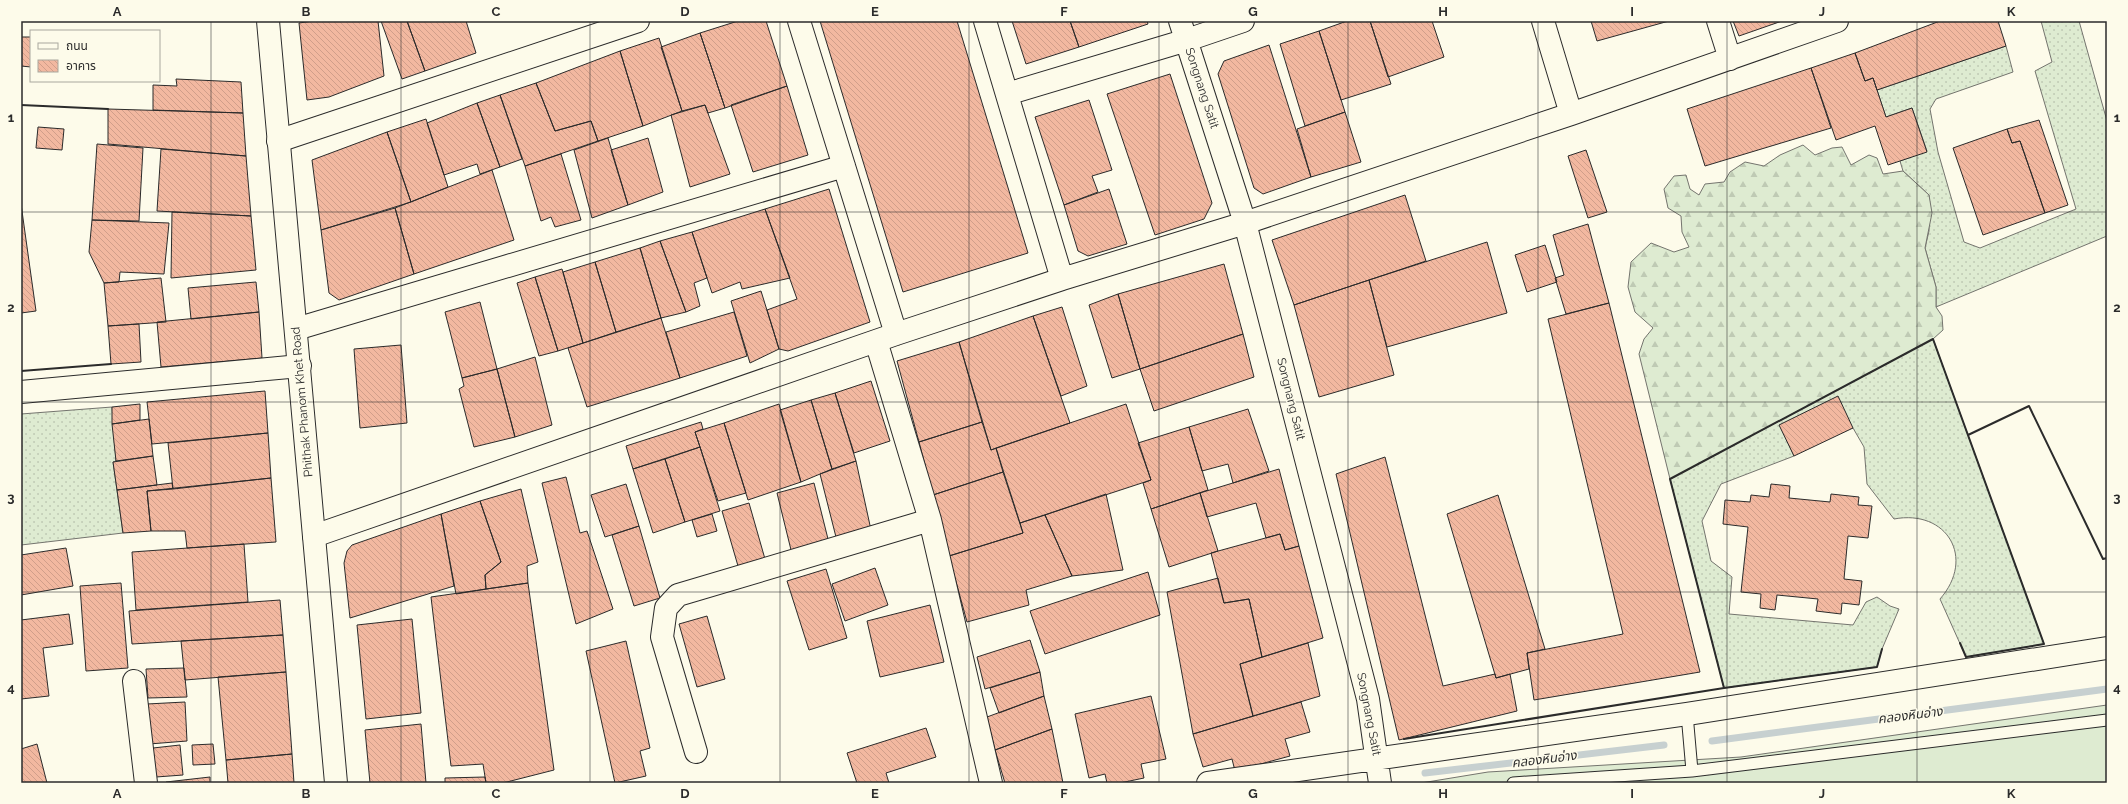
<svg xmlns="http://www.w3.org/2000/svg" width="2128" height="804" font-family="Raleway,'Noto Sans Thai',sans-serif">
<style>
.grass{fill:url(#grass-dots);stroke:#74746e}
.forest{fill:url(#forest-firs);stroke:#74746e}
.pitch{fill:#deebd1;stroke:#74746e}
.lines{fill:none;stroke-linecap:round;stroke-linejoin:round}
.stream{stroke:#c7d0d0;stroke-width:7}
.building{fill:url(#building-back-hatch);stroke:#2b2b2b}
.service-casing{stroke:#2b2b2b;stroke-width:13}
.minor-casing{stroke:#2b2b2b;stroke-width:24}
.primary-casing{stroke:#2b2b2b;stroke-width:24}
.service{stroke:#fdfbea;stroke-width:11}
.minor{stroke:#fdfbea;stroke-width:22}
.primary{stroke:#fdfbea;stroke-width:22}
.wall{stroke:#2b2b2b;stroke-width:2}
.grid{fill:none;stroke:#2b2b2b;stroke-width:1;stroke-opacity:0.55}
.labels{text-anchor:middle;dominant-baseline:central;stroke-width:3;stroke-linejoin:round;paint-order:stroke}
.street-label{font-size:12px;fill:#2b2b2b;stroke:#fdfbea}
.water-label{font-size:13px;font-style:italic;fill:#2b2b2b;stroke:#fdfbea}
.neatline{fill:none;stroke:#2b2b2b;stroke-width:1.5}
.grid-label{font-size:13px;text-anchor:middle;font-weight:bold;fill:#2b2b2b}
</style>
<defs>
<pattern id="grass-dots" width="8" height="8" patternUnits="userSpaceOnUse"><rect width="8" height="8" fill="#deebd1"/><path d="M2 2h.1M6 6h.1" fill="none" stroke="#bfcab4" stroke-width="1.8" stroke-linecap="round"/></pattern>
<pattern id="forest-firs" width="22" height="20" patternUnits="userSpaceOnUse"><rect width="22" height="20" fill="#deebd1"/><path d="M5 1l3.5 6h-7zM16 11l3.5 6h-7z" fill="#bfcab4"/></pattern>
<pattern id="building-back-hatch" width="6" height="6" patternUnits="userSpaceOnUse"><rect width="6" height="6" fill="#f2b8a0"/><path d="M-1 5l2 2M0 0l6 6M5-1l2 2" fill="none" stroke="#d09e8a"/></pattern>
</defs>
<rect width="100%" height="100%" fill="#fdfbea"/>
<path class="grass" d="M2041,21h38l28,100v115l-171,71v-20l-11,-39 4,-17v-36l-26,-24 -3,-10 27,-10 -15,-43 -26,9 -9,-27 129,-44 7,26 -77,27 -6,10 8,43 26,90 16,6 96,-39 -41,-138 17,-9z
M1933,339l111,305 -78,13 -26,-58c36,-41 7,-90 -46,-80l-27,-35 -3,-37 -11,-19 -73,-3 14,31 -73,28 -19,37 9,40 21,16 -3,37 124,11 13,-23 11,-5 13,9 9,3 -17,40 -5,18 -153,21 -54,-209z
M112,407l4,54 -3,1 10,71 -102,12v-131z"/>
<path class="forest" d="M1803,145l12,10 17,-7 10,-1 9,18 18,-10 8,3 6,16 20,-3 26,24 3,18 -7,35 11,39v20l6,9 1,14 -10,9 -263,140 -31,-125 5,-15 9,-11 -18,-16 -7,-25 3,-25 20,-19 23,9 15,-5 -7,-15 -1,-16 -13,-8 -4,-19 10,-13 12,-1 4,14 9,6 6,-11 19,-2 6,-10 15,-10 19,4 16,-11z"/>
<path class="pitch" d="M2107,705v78h-686l67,-11 253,-15z"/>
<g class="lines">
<path class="stream" d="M1712,741l395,-52
M1425,773l239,-28"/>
</g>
<path class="building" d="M313,21h65l6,55 -55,21 -22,3 -8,-77z
M381,21h26l18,50 -23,8z
M407,21h59l10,32 -51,18z
M738,21h28l21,65 -62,22 -25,-75z
M820,21h137l71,232 -125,39z
M1012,21h58l9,26 -53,17z
M1070,21h77l1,3 -69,23z
M1347,21h23l21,63 -50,16 -22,-69z
M1370,21h62l12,36 -56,20z
M1591,21h78l-72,20z
M1733,21h49l-43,15z
M1940,21h58l8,25 -129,44 -4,-12 -8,3 -10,-28z
M1319,31l26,81 -40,14 -25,-82z
M700,33l25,75 -17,5 -3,-8 -23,6 -21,-64z
M21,37h10v30l-10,-1z
M659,38l23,73 -39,15 -23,-75z
M1269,45l42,132 -48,17 -9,-6 -36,-114 6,-13z
M620,51l23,75 -45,15 -7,-20 -36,10 -19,-48z
M1855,53l10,28 8,-3 13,39 26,-9 15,44 -39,13 -13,-39 -39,14 -25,-72z
M1811,68l20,60 -126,38 -18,-57z
M1170,74l42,129 -8,16 -49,16 -48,-141z
M176,79l65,3 2,31 -90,-3v-25l24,1z
M536,83l19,48 36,-10 7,20 -73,25 -25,-71z
M787,86l21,69 -55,17 -22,-67z
M500,95l22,64 -22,8 -23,-64z
M1089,100l23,70 -20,6 6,16 -34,13 -29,-88z
M477,103l23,64 -20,7 -3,-10 -33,11 -17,-52z
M705,105l25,69 -40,13 -19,-72z
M108,109l135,4 3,43 -138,-12z
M1345,112l16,50 -50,15 -14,-48z
M426,119l22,68 -37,15 -24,-70z
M2039,120l29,85 -23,8 -25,-72 -8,2 -5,-14z
M38,127l26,2 -2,21 -26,-2z
M2007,129l5,14 8,-2 25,72 -62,22 -30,-87z
M387,132l24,70 -90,28 -9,-70z
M608,138l20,67 -36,13 -18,-68z
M648,138l15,54 -35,13 -17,-55z
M97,144l46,4 -4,73 -47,-1z
M161,149l85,7 5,60 -94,-5z
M1586,150l21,62 -19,6 -20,-62z
M561,154l20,66 -26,7 -4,-10 -10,4 -16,-55z
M492,170l22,70 -100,34 -19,-66z
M829,189l41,133 -82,29 -9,-2 -12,-39 30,-11 -32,-90z
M1109,189l18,55 -39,12 -10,-5 -14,-46z
M1405,195l21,66 -132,44 -22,-65z
M21,204l15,107 -15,2z
M395,208l19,66 -75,26 -10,-7 -8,-63z
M765,209l25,69 -48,11 -2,-7 -28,11 -20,-61z
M172,212l79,4 5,54 -85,8z
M92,220l77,3 -5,51 -44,-2 -1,10 -15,1 -15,-31z
M1588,224l21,79 -43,11 -11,-36 9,-3 -11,-40z
M692,232l15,46 -13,5 6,23 -14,6 -26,-71z
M660,241l26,71 -25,6 -21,-70z
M1487,242l20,71 -120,34 -18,-67z
M1545,245l12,37 -30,10 -12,-37z
M640,248l21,70 -45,14 -21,-70z
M595,262l21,70 -33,11 -20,-71z
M1224,264l19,70 -103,35 -22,-75z
M562,269l21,74 -25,8 -23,-74z
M535,277l23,74 -19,5 -22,-73z
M161,278l5,44 -58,4 -4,-43z
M1369,280l25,95 -75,22 -25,-92z
M256,282l3,30 -68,7 -3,-31z
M761,291l18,58 -29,14 -19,-62z
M1118,294l22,75 -28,9 -23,-73z
M480,302l17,67 -35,9 -17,-66z
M1609,303l91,369 -166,28 -7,-47 96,-19 -75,-315z
M1062,307l25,79 -26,10 -28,-80z
M259,312l3,46 -101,9 -4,-45z
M734,312l13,44 -67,22 -14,-46z
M1033,316l37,107 -79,27 -32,-108z
M661,318l19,60 -93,29 -19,-59z
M139,324l2,38 -30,2 -3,-38z
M1243,334l11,43 -100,34 -14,-42z
M959,342l23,80 -63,20 -22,-81z
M401,345l6,78 -47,5 -6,-79z
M535,357l17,68 -37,12 -18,-68z
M497,369l18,68 -41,10 -15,-58 5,-3 -2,-8z
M871,381l19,60 -36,12 -19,-60z
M265,391l3,42 -116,11 -5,-42z
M835,393l21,68 -24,8 -21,-69z
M1838,396l15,32 -59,28 -15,-31z
M811,400l21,69 -31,13 -21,-72z
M140,404v16l-28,4v-17z
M779,404l22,78 -53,18 -24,-77z
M1126,404l25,76 -131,43 -24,-75z
M1248,409l21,62 -36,12 -5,-19 -26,7 -13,-44z
M149,419l4,37 -37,5 -4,-37z
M701,422l2,7 -8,3 5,15 -67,22 -7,-23z
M982,422l9,28 5,-2 7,24 -70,23 -14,-53z
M724,423l22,70 -28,8 -23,-69z
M1189,427l19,63 -57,19 -8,-26 8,-3 -13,-37z
M268,433l3,45 -98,11 -5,-46z
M700,447l20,64 -35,11 -20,-63z
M153,456l4,29 -40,5 -4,-28z
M1385,457l58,229 52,-12 1,4 14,-4 7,37 -118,29 -63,-266z
M665,459l20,63 -32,11 -20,-64z
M856,461l15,69 -34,11 -17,-67z
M1279,469l20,77 -14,4 -5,-16 -14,4 -10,-35 -49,14 -7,-24z
M1003,472l20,61 -74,23 -16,-61z
M566,477l14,56 7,-2 26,78 -37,15 -34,-141z
M271,478l5,64 -89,6 -2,-17h-34l-4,-40z
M172,483l1,6 -26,2 4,40 -28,2 -6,-43z
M814,483l15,60 -37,11 -15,-61z
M626,484l13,42 -34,11 -14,-42z
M1771,484l19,2 -1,12 41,4 1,-8 28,3 -1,8 14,1 -4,32 -20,-2 -4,43 18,2 -3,24 -17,-2 -1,11 -25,-3 2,-12 -41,-4 -2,15 -15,-2 1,-14 -20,-2 7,-65 -25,-3 2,-24 25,2 1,-7 18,2z
M521,489l17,73 -11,4 1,17 -42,6 -1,-14 16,-13 -21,-61z
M1200,493l18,58 -49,16 -18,-58z
M1106,494l17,76 -51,6 -27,-61z
M1498,495l47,154 -18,4 2,16 -33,9 -49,-164z
M480,501l21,61 -16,13 1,14 -30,5 -15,-80z
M749,503l16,56 -27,7 -16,-55z
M441,514l13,72 -104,32 -6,-55 3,-12 5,-6z
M712,514l5,17 -20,6 -5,-17z
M1045,515l27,61 -46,14 3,15 -62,17 -18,-66 74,-23 -3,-10z
M639,526l21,72 -26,8 -22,-71z
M1280,534l5,16 14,-4 24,92 -61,19 -13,-58 -25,4 -13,-50z
M244,544l4,58 -112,8 -4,-58z
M66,548l7,38 -52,9v-40z
M875,568l13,37 -43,16 -13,-37z
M826,569l21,69 -38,12 -22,-69z
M1148,572l12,43 -115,39 -15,-43z
M1218,578l6,25 25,-4 13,58 -22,7 13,52 -60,18 -26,-142z
M121,583l7,85 -42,3 -6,-85z
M528,583l26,187 -51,13h-17l-3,-19 -32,2 -20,-169z
M280,600l3,35 -151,9 -3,-33z
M930,605l14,57 -64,15 -13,-56z
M69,614l4,30 -30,4 6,48 -28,3v-79z
M707,616l18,63 -28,8 -18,-63z
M412,619l9,94 -55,6 -9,-94z
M283,635l3,37 -101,8 -4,-39z
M1030,640l10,32 -55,17 -8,-32z
M626,641l24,107 -10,3 6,25 -31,7 -29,-132z
M1308,643l12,53 -67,20 -13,-52z
M184,668l3,29 -39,1 -2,-29z
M286,672l6,82 -66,6 -8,-83z
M1040,672l4,24 -45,17 -9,-25z
M1044,696l8,33 -57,21 -8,-33z
M1151,696l15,63 -25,5 3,14 -24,5h-13l-2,-9 -16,4 -14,-64z
M185,702l2,39 -38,3 -2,-40z
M1301,702l9,30 -25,7 5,17 -55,15 -3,-12 -29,8 -10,-33z
M421,724l5,59h-56l-5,-53z
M926,728l10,29 -50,16 3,10h-32l-10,-30z
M1052,729l11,54h-58l-10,-33z
M37,744l10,39h-26v-34z
M213,744l2,20 -22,1 -1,-20z
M180,745l3,30 -27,2 -3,-29z
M292,754l2,29h-66l-2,-23z
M210,777v6h-44v-1z
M485,777l1,6h-41v-5z"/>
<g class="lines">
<defs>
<path id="service" d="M1687,714l5,57
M1513,783l179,-12 415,-51"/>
<path id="minor" d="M799,21l97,313
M985,21l77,258
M1180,21l65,202 123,476 12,84
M1543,21l28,93
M1718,21l12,38
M1007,94l180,-54 56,-19
M278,141l360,-120
M296,329l548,-163
M876,341l54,179 61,263
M21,392l279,-26
M314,536l582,-202 166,-55 183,-56 326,-109 266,-93
M134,681l12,102
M696,752l-34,-115 4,-29 12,-13 252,-75
M1208,783l479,-69 420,-66"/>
<path id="primary" d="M268,21l68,762"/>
</defs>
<use href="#service" class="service-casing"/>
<use href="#minor" class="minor-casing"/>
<use href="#primary" class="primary-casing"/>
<use href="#service" class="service"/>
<use href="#minor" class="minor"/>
<use href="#primary" class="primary"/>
<path class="wall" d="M21,105l87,4
M21,371l90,-7
M1968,435l61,-29 74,153 4,-1
M1882,649l-5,18 -153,21 -54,-209 263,-140 111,305 -78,13 -6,-14
M1404,739l320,-51"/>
</g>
<path class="grid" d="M211,21v762M401,21v762M590,21v762M780,21v762M969,21v762M1159,21v762M1348,21v762M1538,21v762M1727,21v762M1917,21v762M21,212h2086M21,402h2086M21,592h2086"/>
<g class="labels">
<g class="street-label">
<text transform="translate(1202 88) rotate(72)">Songnang Satit</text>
<text transform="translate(1291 399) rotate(76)">Songnang Satit</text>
<text transform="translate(302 402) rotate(-95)">Phithak Phanom Khet Road</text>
<text transform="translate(1369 714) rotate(79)">Songnang Satit</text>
</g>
<g class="water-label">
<text transform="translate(1910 715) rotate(-7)">คลองหินอ่าง</text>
<text transform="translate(1544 759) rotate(-7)">คลองหินอ่าง</text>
</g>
</g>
<rect width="2128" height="804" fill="none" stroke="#fdfbea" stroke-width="44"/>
<rect x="30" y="30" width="130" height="52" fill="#fdfbea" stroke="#a9a89e"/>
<rect x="38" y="43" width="20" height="6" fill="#fdfbea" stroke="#a9a89e"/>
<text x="66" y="50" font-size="12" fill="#2b2b2b">ถนน</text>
<rect x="38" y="60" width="20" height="12" fill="url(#building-back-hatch)" stroke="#a9a89e"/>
<text x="66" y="70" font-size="12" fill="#2b2b2b">อาคาร</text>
<rect x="22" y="22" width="2084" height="760" class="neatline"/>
<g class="grid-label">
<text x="117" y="16">A</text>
<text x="306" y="16">B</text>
<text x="496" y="16">C</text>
<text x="685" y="16">D</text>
<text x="875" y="16">E</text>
<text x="1064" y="16">F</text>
<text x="1253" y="16">G</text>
<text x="1443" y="16">H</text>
<text x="1632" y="16">I</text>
<text x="1822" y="16">J</text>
<text x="2011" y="16">K</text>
<text x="11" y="122">1</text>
<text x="2117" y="122">1</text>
<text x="11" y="312">2</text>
<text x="2117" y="312">2</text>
<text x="11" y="502">3</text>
<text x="2117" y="502">3</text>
<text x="11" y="692">4</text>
<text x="2117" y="692">4</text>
<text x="117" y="798">A</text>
<text x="306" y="798">B</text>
<text x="496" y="798">C</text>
<text x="685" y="798">D</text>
<text x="875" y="798">E</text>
<text x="1064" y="798">F</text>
<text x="1253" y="798">G</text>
<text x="1443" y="798">H</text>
<text x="1632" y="798">I</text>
<text x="1822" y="798">J</text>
<text x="2011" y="798">K</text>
</g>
</svg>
